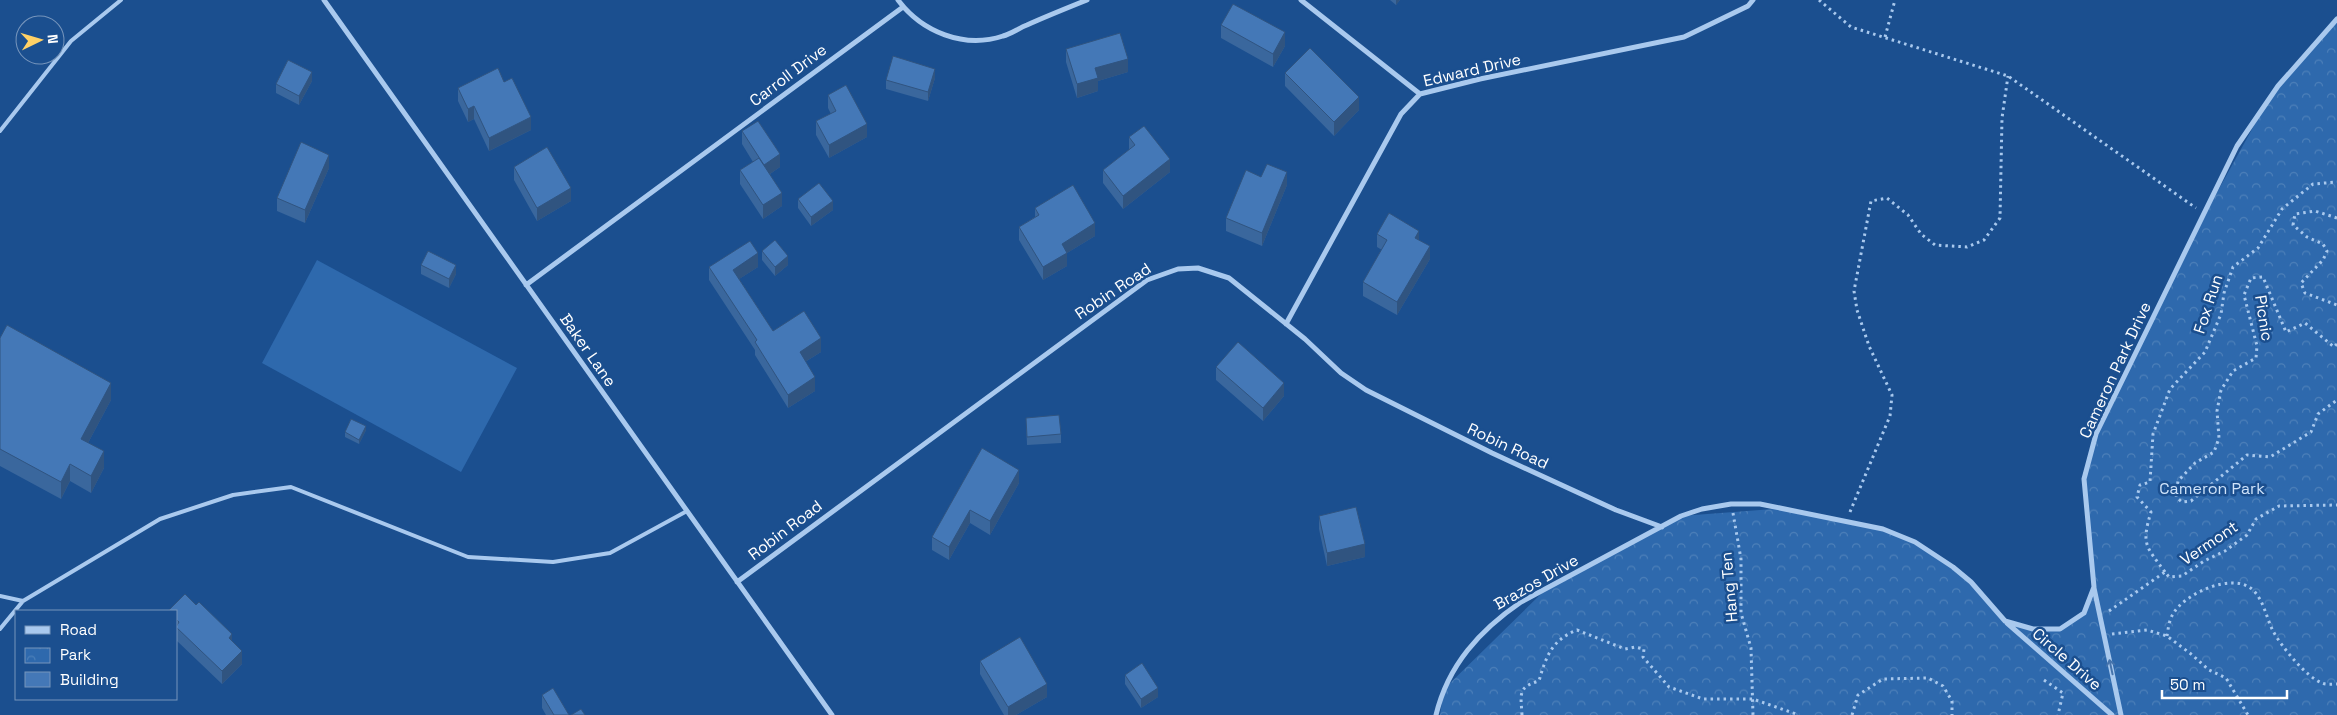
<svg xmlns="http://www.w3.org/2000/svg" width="2337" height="715" font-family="'Space Grotesk',sans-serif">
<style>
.grass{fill:#2e69ad}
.park{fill:url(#park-crowns)}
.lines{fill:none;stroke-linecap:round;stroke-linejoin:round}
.path{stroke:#a9c9ee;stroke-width:3;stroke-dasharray:2.5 4;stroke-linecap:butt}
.lane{stroke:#a9c9ee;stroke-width:4}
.street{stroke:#a9c9ee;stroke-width:5}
.wall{fill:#3a679d}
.shaded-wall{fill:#305480}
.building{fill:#4478b7;stroke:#305480}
.oneway{stroke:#4674ac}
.labels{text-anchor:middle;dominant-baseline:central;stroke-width:5;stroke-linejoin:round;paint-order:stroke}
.street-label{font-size:16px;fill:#fff;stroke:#1b4f8f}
.park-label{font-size:16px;fill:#cfe3fa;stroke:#1b4f8f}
</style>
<defs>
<pattern id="park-crowns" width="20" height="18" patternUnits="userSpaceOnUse" patternTransform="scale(1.25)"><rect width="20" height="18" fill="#2e69ad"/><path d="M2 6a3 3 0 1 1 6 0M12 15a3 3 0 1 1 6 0" fill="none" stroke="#4d80b9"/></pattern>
</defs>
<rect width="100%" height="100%" fill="#1b4f8f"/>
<path class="grass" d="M317,260l200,108 -56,104 -199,-109z"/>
<path class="park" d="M2337,21v694h-897l4,-26 100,-98 137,-75 104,-8 98,21 37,17 33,21 52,54 28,8h27l24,-16 10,-26 -10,-108 12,-45 109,-220 66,-119z"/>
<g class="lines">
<path class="path" d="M1819,0l32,27 157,49 188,132
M1885,37l10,-37
M2337,218l-22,-7 -20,3 -2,11 14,12 16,7 4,7 -4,9 -22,23 4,10 32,12
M2337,344l-3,3 -29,-24 -19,9 -23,-55 -12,1 -7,17 13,51 -1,12 -23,13 -12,19 -4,21 2,27 -5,14 -19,11 -17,18 -2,16 6,5 9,-1 56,-46 23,2 41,-25 7,-18 19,-14
M1850,512l40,-96 2,-21 -23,-49 -12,-36 -3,-19 17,-90 16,-3 21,17 13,19 14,11 32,2 17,-7 16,-22 2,-100 6,-42
M1733,513l8,46v54l10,35 2,67
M2165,572c-19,-26 -24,-27 -14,-60l-14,-15 3,-12 10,-3 3,-48 17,-45 35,-37 16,-38 3,-21 9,-26 25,-19 24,-39 31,-25 24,-2
M2109,611l56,-39 4,5 13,-1 22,-15 21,-10 22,-16 9,-16 23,-13 58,-1
M2112,634l35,-4 20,6 24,18 18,16 17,8 22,37
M2167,636c1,-6 2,-16 6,-22 11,-20 60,-43 80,-24 11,11 13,27 20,41 8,15 33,46 49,52 4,2 10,1 15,1
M2044,680l19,13 -5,22
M1522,715c-1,-20 -5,-28 17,-34 7,-25 13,-41 38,-51l48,19 10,-2 9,2 -1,8 26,30 34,12h50l46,16
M1852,715l6,-20 25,-16 45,-1 15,8 9,15v14"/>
<path class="lane" d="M0,131l71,-90 50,-41
M0,596l23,5
M0,629l23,-28 137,-82 73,-24 58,-8 177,70 85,5 57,-9 77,-42"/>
<path class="street" d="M324,0l508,715
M898,0c24,32 66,49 105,36 8,-2 16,-8 24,-11 20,-9 40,-17 60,-25
M1301,0l119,94
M526,285l377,-278
M1286,324l115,-210 19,-20 60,-15 204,-42 64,-31 5,-6
M737,582l410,-302 31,-11 20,-1 31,10 76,61 36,34 25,17 126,63 124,57 46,17
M2094,588l27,127
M2007,623l105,92
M1436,715c12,-50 44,-85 85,-113l160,-86 21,-7 29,-5h29l123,25 32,13 38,25 18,15 34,39 28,8h27l24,-16 10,-26 -10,-108 12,-45 141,-288 41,-60 59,-67"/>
</g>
<path class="wall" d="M1390,0h10l-4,5z
M1221,25l64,21 -12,21 -52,-29z
M1066,49l62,23 -30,9v10l-21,7 -11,-36z
M1285,73l74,37 -25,26 -49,-50z
M935,78l-7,23 -42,-12v-9z
M312,81l-13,24 -23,-12v-9z
M504,82l27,48 -42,21 -15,-32 -6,3 -10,-21v-13z
M828,95l39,42 -38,21 -13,-23v-14l15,-7 -3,-6z
M742,131l38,36 -10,7 12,32 -19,13 -23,-35v-14l13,-8 -11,-18z
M1129,137l41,35 -47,37 -20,-26v-13l26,-20z
M514,167l57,34 -34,20 -23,-41z
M329,168l-24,55 -28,-12v-13z
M1261,177l26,8 -25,61 -36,-15v-13z
M798,199l35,11 -22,16 -13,-18z
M1035,208l60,28 -28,17v13l-24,14 -24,-40v-13l16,-10z
M1377,234l42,6 11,19 -33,56 -34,-19v-14l19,-32 -5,-3z
M762,251l26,14 -13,11 -13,-16z
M421,265l35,9 -7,14 -28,-14z
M709,267h49l-19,12 34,52 48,21 -16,10 10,29 -27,17 -33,-53v-5l-46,-70z
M0,338l111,62 -23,43 16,25 -13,25 -21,-12 -9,18 -61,-33z
M1216,367l68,29 -21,25 -47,-41z
M1026,418l35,16v9l-34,2z
M366,430l-7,14 -14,-7v-5z
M982,448l37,35 -29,52 -20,-12 -21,37 -17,-10v-13z
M1319,516l46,41 -38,9 -8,-37z
M176,611l56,30 10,23 -20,20 -46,-44z
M980,661l67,36 -31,18h-12l-24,-41z
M1125,675l33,22 -17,11 -16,-24z
M542,695l27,20h-23l-4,-7z"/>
<path class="shaded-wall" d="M1396,0h4l-4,5z
M1285,32v14l-12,21v-13z
M1128,59v13l-30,9v10l-21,7v-14l18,-16z
M935,69v9l-7,23v-9z
M312,72v9l-13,24v-9z
M1359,97v13l-25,26v-14z
M474,106v13l-6,3v-13z
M531,117v13l-42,21v-13z
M867,124v13l-38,21v-13z
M780,154v13l-16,11v-13z
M329,155v13l-24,55v-13z
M1170,159v13l-47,37v-13z
M1287,172v13l-25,61v-13z
M571,188v13l-34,20v-13z
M782,193v13l-19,13v-14z
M833,201v9l-22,16v-9z
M1095,223v13l-28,17v13l-24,14v-13l19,-23z
M1419,231v13l-4,-6z
M1430,246v13l-33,56v-13z
M758,253v14l-25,16v-13z
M788,256v9l-13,11v-9z
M456,265v9l-7,14v-9z
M821,338v14l-21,13v-13z
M815,377v14l-27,17v-13z
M111,383v17l-30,56v-17z
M1284,383v13l-21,25v-13z
M366,426v4l-7,14v-4z
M104,451v17l-13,25v-17z
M70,464v17l-9,18v-17z
M1019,470v13l-29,52v-14z
M970,510v13l-21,37v-13z
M1365,544v13l-38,9v-13z
M232,634v13l-3,-9z
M242,651v13l-20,20v-13z
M1047,684v13l-31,18h-8v-8z
M1158,688v9l-17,11v-9z"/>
<path class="building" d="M1233,4l52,28 -12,22 -52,-29z
M1120,33l8,26 -33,9 3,10 -21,6 -11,-35z
M1310,48l49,49 -25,25 -49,-49z
M893,56l42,13 -7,23 -42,-12z
M288,60l24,12 -13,24 -23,-12z
M498,68l6,14 8,-4 19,39 -42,21 -15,-32 -6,3 -10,-21z
M846,85l21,39 -38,21 -13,-24 20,-10 -8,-16z
M758,121l22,33 -16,11 -22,-34z
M1144,126l26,33 -47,37 -20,-26 32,-25 -6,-8z
M301,142l28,13 -24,55 -28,-12z
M547,147l24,41 -34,20 -23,-41z
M759,158l23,35 -19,12 -23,-35z
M1267,164l20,8 -25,61 -36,-15 20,-48 15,7z
M819,183l14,18 -22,16 -13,-18z
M1073,185l22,38 -33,21 5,9 -24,14 -24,-40 20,-12 -4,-7z
M1389,213l30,18 -4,7 15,8 -33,56 -34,-20 24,-42 -10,-6z
M775,240l13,16 -13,11 -13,-16z
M750,241l8,12 -25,17 40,61 31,-20 17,27 -21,14 15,25 -27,18 -33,-53 2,-2 -48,-73z
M428,251l28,14 -7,14 -28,-14z
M7,325l104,58 -30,56 23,12 -13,25 -21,-12 -9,18 -61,-33v-111z
M1238,342l46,41 -21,25 -47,-41z
M1059,415l2,19 -34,3 -1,-19z
M351,419l15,7 -7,14 -14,-8z
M982,448l37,22 -29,51 -20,-11 -21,37 -17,-10z
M1356,507l9,37 -38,9 -8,-37z
M185,594l11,11 3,-3 33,32 -3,4 13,13 -20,20 -46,-44 3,-5 -3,-3v-8h-8z
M1020,637l27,47 -39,23 -28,-46z
M1142,663l16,25 -17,11 -16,-24z
M553,688l16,27h-15l-12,-20z
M581,709l4,6h-14z"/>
<defs><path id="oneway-shaft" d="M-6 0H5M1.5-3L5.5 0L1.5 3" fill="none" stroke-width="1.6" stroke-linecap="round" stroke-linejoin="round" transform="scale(1.25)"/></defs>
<use class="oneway" href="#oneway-shaft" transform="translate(2111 667) rotate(-102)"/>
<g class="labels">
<g class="street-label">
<text transform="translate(1472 70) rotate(-13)">Edward Drive</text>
<text transform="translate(788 75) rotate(-37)">Carroll Drive</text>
<text transform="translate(1113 291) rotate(-34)">Robin Road</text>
<text transform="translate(2208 304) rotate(-72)">Fox Run</text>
<text transform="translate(2264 318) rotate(81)">Picnic</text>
<text transform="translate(588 350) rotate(55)">Baker Lane</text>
<text transform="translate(2115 370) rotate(-65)">Cameron Park Drive</text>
<text transform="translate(1508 446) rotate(25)">Robin Road</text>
<text transform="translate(785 530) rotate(-37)">Robin Road</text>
<text transform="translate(2209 543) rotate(-34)">Vermont</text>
<text transform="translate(1536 582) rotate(-30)">Brazos Drive</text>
<text transform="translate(1729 587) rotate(-95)">Hang Ten</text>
<text transform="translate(2067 659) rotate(41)">Circle Drive</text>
</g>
<g class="park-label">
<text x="2212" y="488">Cameron Park</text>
</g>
</g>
<rect x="15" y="610" width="162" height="90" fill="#1b4f8f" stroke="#7695bc"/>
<rect x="25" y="626" width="25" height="8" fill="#a9c9ee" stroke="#7695bc"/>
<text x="60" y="635" font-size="15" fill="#ffffff">Road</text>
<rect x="25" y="648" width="25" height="15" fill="url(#park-crowns)" stroke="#7695bc"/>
<text x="60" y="660" font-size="15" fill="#ffffff">Park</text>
<rect x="25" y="672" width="25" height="15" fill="#4478b7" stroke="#7695bc"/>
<text x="60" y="685" font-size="15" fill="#ffffff">Building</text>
<g transform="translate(40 40) rotate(85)"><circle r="24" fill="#1b4f8f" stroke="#7695bc"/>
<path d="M0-4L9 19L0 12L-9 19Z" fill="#ffd166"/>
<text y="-8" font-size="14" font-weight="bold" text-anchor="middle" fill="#ffffff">N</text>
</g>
<path d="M2162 690v8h125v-8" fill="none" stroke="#ffffff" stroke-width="2.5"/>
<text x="2170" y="690" font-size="15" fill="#ffffff" stroke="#1b4f8f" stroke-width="4" paint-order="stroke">50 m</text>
</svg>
